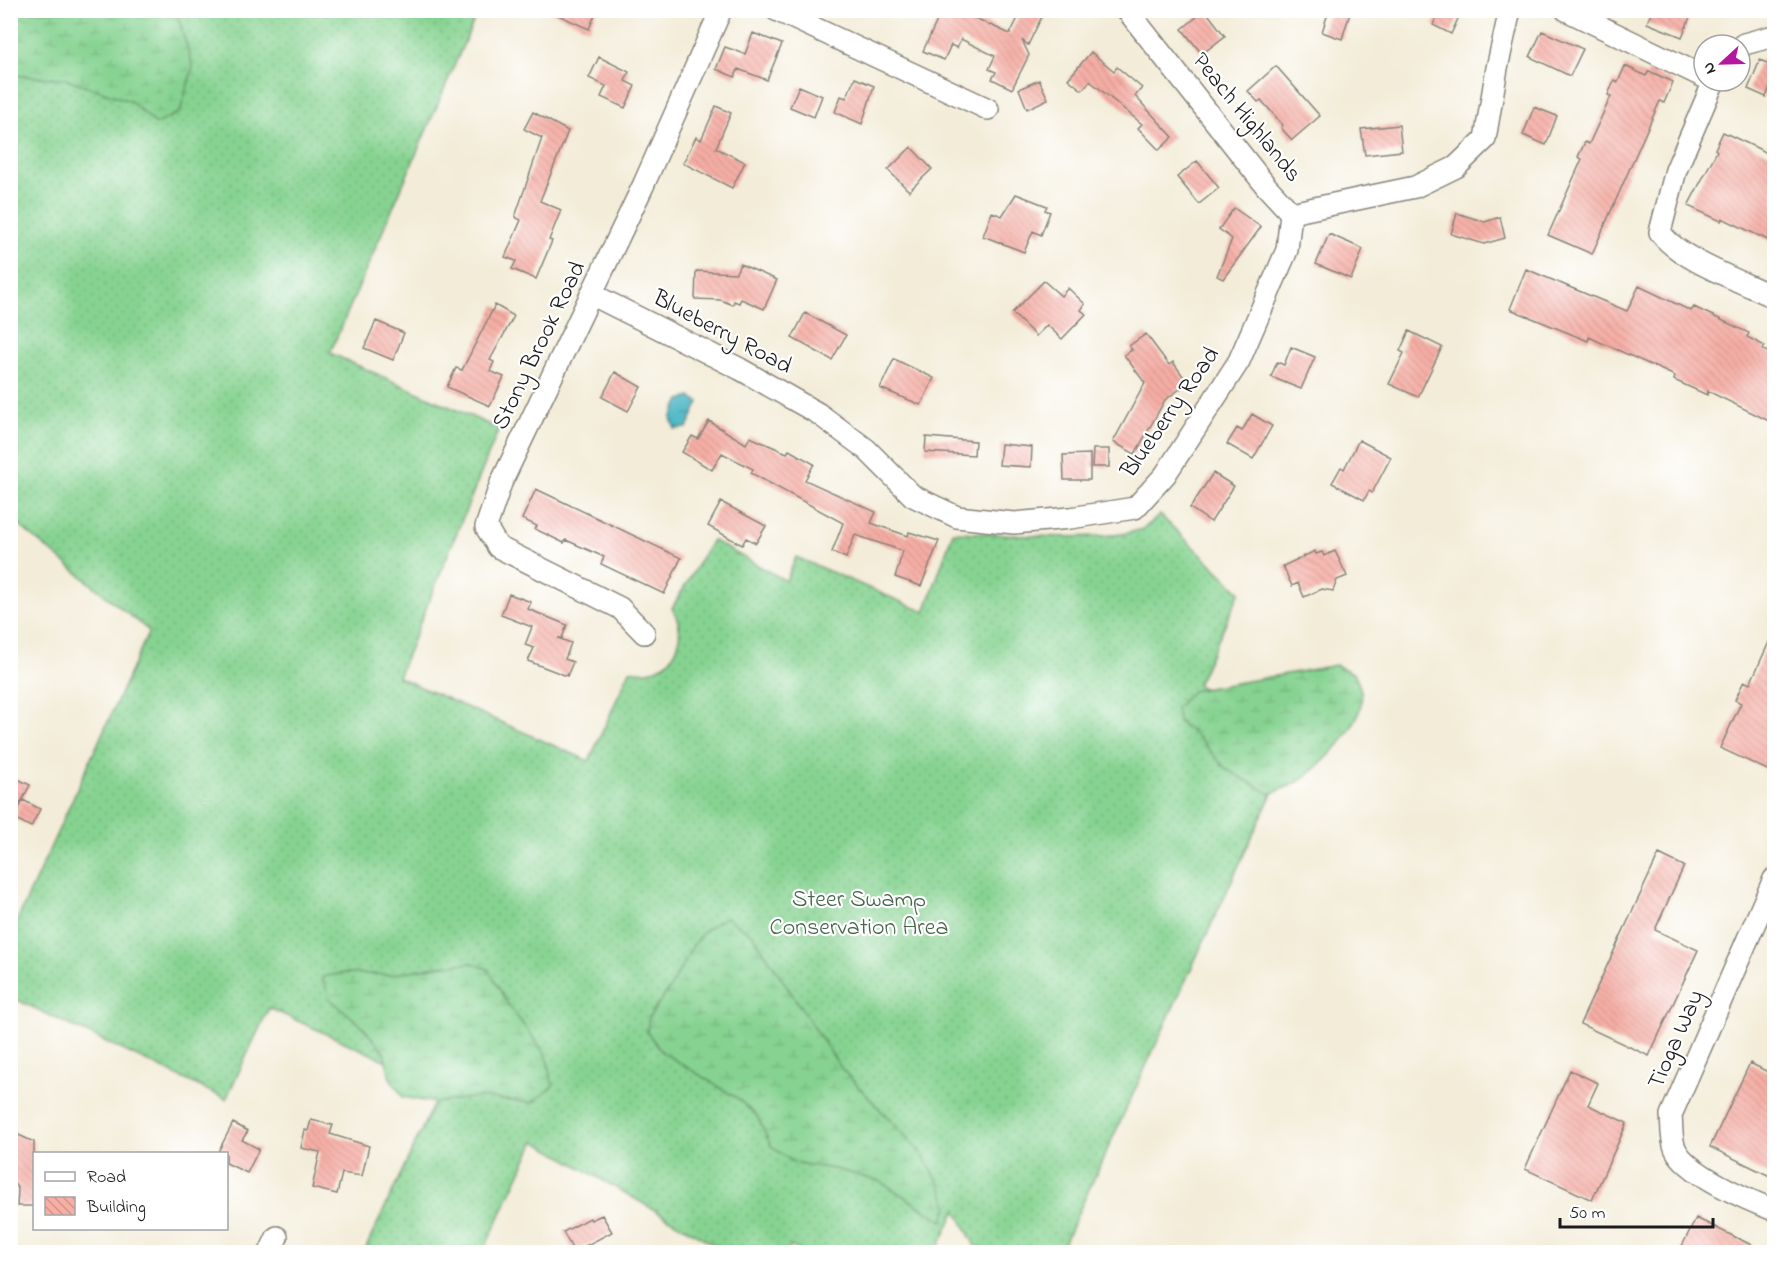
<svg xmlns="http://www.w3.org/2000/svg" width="1785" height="1263" font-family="'Indie Flower',sans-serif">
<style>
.grass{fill:url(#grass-dots);stroke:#517856;stroke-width:1.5}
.wetland{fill:url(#wetland-marsh);stroke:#517856;stroke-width:1.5}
.water{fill:url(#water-ripples);stroke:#30686e;stroke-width:1.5}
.building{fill:url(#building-back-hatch)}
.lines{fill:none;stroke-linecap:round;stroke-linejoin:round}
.minor-casing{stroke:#88847a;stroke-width:24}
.minor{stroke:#fff;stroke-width:21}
.labels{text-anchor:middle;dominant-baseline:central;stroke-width:4.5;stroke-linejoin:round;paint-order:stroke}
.street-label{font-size:24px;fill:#1c1c1c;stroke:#fff}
.park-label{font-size:24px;fill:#46654b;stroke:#fff}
</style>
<defs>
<pattern id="grass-dots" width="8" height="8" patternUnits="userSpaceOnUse" patternTransform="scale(1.5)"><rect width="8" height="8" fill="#86d391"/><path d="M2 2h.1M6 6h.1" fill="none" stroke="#73b57c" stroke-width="1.8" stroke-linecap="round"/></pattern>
<pattern id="wetland-marsh" width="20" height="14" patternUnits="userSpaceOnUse" patternTransform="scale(1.5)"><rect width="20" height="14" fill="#86d391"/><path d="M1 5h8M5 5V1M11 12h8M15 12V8" fill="none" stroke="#73b57c"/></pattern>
<pattern id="water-ripples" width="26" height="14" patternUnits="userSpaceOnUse" patternTransform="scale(1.5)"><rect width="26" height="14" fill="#45b3c1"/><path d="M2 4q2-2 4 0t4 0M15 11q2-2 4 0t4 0" fill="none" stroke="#39919c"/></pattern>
<pattern id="building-back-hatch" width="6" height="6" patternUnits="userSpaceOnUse" patternTransform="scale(1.5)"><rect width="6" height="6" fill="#f6aea5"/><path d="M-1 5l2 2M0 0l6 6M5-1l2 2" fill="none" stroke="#d2958d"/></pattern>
</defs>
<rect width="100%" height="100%" fill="#fff"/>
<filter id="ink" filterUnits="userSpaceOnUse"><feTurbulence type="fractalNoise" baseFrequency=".0167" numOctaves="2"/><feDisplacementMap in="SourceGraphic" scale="12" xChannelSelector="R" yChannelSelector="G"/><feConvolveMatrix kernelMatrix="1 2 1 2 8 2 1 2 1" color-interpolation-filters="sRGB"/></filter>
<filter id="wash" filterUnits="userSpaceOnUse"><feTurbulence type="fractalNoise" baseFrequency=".008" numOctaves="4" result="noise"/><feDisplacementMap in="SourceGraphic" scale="24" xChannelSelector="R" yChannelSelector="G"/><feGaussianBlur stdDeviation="1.35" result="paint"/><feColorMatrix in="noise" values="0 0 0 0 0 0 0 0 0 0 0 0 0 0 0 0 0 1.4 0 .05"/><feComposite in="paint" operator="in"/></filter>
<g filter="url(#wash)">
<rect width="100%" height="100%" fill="#f3ecd8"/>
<path class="grass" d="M11,11h467l-148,342 169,76 -101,248 191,84 41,-91c40,9 62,-29 42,-62l40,-68 74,41 10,-24 129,55 28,-80c44,1 151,12 189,-3 6,-3 12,-9 18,-14l80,77 -43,93 103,48 -240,519h-82l-22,-42 -20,42h-134l-11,-6 -3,6h-61l-192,-111 -52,111h-119l78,-166 -173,-78 -43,91 -215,-102v-63l138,-303 -138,-112z"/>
<path class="wetland" d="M10,11h166l17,56 -13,45 -24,12 -26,-23 -64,-22 -55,-4z
M1336,665l19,9c2,6 5,12 6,18 6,30 -41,77 -65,91 -8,4 -18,7 -26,11l-44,-25 -28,-32 -20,-16 -2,-13 16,-17z
M726,917l27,18 88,133 80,85 19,31 8,22 -5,15 -62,-39 -42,-12 -46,-8 -22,-16 -14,-30 -20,-18 -75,-46 -15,-20 2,-15 21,-29 24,-44 11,-14z
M473,963l15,6 19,34 39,52 7,31 -21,17 -54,-6 -42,6 -33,-6 -13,-19 -6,-26 -23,-27 -31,-26 -8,-22 23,-4 45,2 47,-9z"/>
<path class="water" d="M691,397l8,5 -12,26 -12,1 -4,-11 9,-18z"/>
<g id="blocks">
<path class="building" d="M547,10h50l-8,19z
M942,10l19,8 3,-5 46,21 12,-24h23l-17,35 -6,-5 7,15 -17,34 -20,-10 4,-7 -7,-3 6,-13 -34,-17 -4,9 -6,-3 -7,15 -21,-9z
M1205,10l20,26 -23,18 -20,-25z
M1329,10h22l-9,29 -20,-7z
M1440,10h22l-11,24 -18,-9z
M1652,10h41l-11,27 -35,-14z
M1542,31l41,18 -13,27 -40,-19z
M753,33l29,11 -15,36 -29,-11 -3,8 -19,-8 9,-22 20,7z
M1091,52l23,19 3,-4 25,21 -7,8 38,41 -14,13 -21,-22 4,-4 -52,-43 -8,9 -14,-11z
M599,57l30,15 -4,9 10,5 -10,22 -24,-11 5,-11 -17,-8z
M1760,60l14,6v23l-4,-2 -4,10 -18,-8z
M1276,66l44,50 -28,24 -11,-12 2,-3 -22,-25 -3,2 -10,-11z
M1625,66l21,10 3,-5 24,11 -9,21 -4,-2 -15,33 -53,120 -44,-19 34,-76 -4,-2 7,-15 4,2 22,-48 -3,-1 6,-15 4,2z
M855,78l19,8 -12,38 -27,-12 6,-16 5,2z
M1039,80l9,19 -21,10 -8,-20z
M799,86l23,10 -8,21 -24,-10z
M716,106l15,7 -15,35 29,14 -13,26 -49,-25 13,-26 5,3z
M1534,107l23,9 -11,29 -23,-10z
M533,112l35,19 -28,70 21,9 -12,30 3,1 -16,38 -24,-10 4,-8 -11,-4 16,-37 -6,-3 27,-79 -18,-9z
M1399,125l3,26 -37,4 -4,-26z
M1723,132l51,24v87l-52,-25 -1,3 -33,-15 29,-55 -2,-2z
M911,147l21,22 -23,22 -21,-21z
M1197,161l22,27 -20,16 -22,-27z
M1016,194l31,12 -2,4 5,2 -9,23 -8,-4 -9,21 -41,-16 9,-24 10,4z
M1234,208l27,19 -38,52 -6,-3 15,-37 -13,-10z
M1457,213l28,9 15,-5 5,21 -21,6 -33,-10z
M1329,234l34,15 -12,30 -35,-15z
M740,264l37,16 -13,29 -23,-10 -2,4 -5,-2 -1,4 -12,-5 -26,-1 1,-28 40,2z
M1526,269l101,42 12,-25 52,25 3,-4 55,26 -2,4 18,9 -2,4 11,5v55l-5,11 -61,-30 -1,4 -33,-15 1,-4 -86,-39 -1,4 -78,-32z
M1044,281l17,15 7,-8 17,16 -4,6 5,4 -24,25 -15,-14 -11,11 -24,-23z
M495,305l19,11 -24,44 4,2 -4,9 14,6 -14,29 -43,-19 9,-19 6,2z
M805,313l41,22 -14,25 -40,-22z
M376,321l28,12 -11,27 -29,-12z
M1409,331l33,16 -24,50 -29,-13 15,-31 -4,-2z
M1146,334l23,31 4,-3 15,21 -23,17 -30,54 -22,-12 32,-59 -21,-28 8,-5 -3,-4z
M1291,347l24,10 -14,32 -30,-12 6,-15 7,3z
M894,359l40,19 -13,27 -41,-17z
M615,372l26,15 -13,24 -26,-14z
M1252,414l20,12 -19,33 -26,-15 10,-16 5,3z
M709,421l37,23 4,-7 37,16 2,-3 25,14 -9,16 71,32 -5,11 37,13 1,-4 30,9 -18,45 -26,-9 8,-26 -48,-16 -9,23 -14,-6 11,-29 -92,-50 2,-4 -31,-16 -10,17 -30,-18 10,-16 6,3z
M926,437l49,4 -1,14 -49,-3z
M1359,440l32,17 -19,36 -3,-2 -5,9 -32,-17 9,-16 3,2z
M1001,444l31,3 -1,20 -32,-2z
M1093,449h16v18h-17z
M1090,454v26h-26l-1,-25z
M1213,473l21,13 -23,36 -21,-14z
M536,489l145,69 -17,36 -63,-30 3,-7 -38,-17 -2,3 -29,-14 2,-3 -15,-7z
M721,502l45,24 -10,17 -10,-5 -4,7 -34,-19z
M1315,551l1,3 6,-2 2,4 11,-5 12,25 -10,4 -4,11 -11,-2 -18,8 -6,-14 -6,3 -9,-20z
M509,594l22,8 -3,7 39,16 -5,13h-4l13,5 -6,16 8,3 -6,14 -39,-15 6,-13 -9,-3 7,-18 -31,-12z
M1774,631v142l-54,-25 21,-45 -6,-3 9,-19 6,3z
M10,775l20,10 -20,38z
M23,800l17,9 -9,18 -17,-9z
M1659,854l25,12 -29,64 43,20 -49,106 -69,-32z
M1750,1063l24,12v103l-64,-31z
M1570,1070l28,13 -10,22 39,18 -35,77 -67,-31z
M311,1120l22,5 -3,9 39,12 -7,30 -20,-3 -5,21 -25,-6 8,-36 -19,-4 4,-18 3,1z
M233,1123l15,8 -6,9 17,9 -12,24 -21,-10v-9h-9z
M10,1131l24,11v64h-17l1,-17 -8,-11z
M602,1215l10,17 -38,20 -11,-20 27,-14 1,2z
M1696,1218l70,34h-87z"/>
</g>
</g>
<g filter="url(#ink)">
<use href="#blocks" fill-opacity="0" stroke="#88847a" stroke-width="1.5"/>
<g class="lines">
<defs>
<path id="minor" d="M776,10l212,99
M1127,10l139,176 25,27 124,-26 41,-20 29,-28 12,-71 13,-58
M1566,10l138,67
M1740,48l4,-4 30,-8
M1714,81l-38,89 -16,62c16,26 85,51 114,65
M593,295l147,74 79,45 47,35 47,47 44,21 57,6 56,-5 65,-10 30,-33 74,-114 48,-111 4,-37
M644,633l-24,-25 -122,-61 -12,-20 15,-44 142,-297 78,-176
M1774,879l-103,236c1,10 0,24 4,33 10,25 75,53 99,62
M270,1252l7,-15"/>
</defs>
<use href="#minor" class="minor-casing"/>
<use href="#minor" class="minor"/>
</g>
</g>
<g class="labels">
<g class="street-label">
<text transform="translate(1246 118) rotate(51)">Peach Highlands</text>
<text transform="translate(722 333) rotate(28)">Blueberry Road</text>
<text transform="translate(540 346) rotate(-64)">Stony Brook Road</text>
<text transform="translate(1171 413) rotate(-55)">Blueberry Road</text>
<text transform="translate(1677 1040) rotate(-66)">Tioga Way</text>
</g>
<g class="park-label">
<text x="859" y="900">Steer Swamp<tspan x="859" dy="28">Conservation Area</tspan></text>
</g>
</g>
<rect width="1785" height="1263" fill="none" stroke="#fff" stroke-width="36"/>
<rect x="33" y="1152" width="195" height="78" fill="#ffffff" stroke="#a4a4a4" stroke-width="1.5"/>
<rect x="45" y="1172" width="30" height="9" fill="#ffffff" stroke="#a4a4a4" stroke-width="1.5"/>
<text x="87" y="1182" font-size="18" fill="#1c1c1c">Road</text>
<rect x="45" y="1197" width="30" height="18" fill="url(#building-back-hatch)" stroke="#a4a4a4" stroke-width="1.5"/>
<text x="87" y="1212" font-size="18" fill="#1c1c1c">Building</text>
<g transform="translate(1722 63) rotate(248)"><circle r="28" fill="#ffffff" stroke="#a4a4a4" stroke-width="1.5"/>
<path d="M0-4.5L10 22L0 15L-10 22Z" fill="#b5179e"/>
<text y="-9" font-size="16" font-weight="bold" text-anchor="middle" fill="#1c1c1c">N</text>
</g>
<path d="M1560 1218v9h153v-9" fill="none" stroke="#1c1c1c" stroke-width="3"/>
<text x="1569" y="1218" font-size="18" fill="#1c1c1c" stroke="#ffffff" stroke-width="4.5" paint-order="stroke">50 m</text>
</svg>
